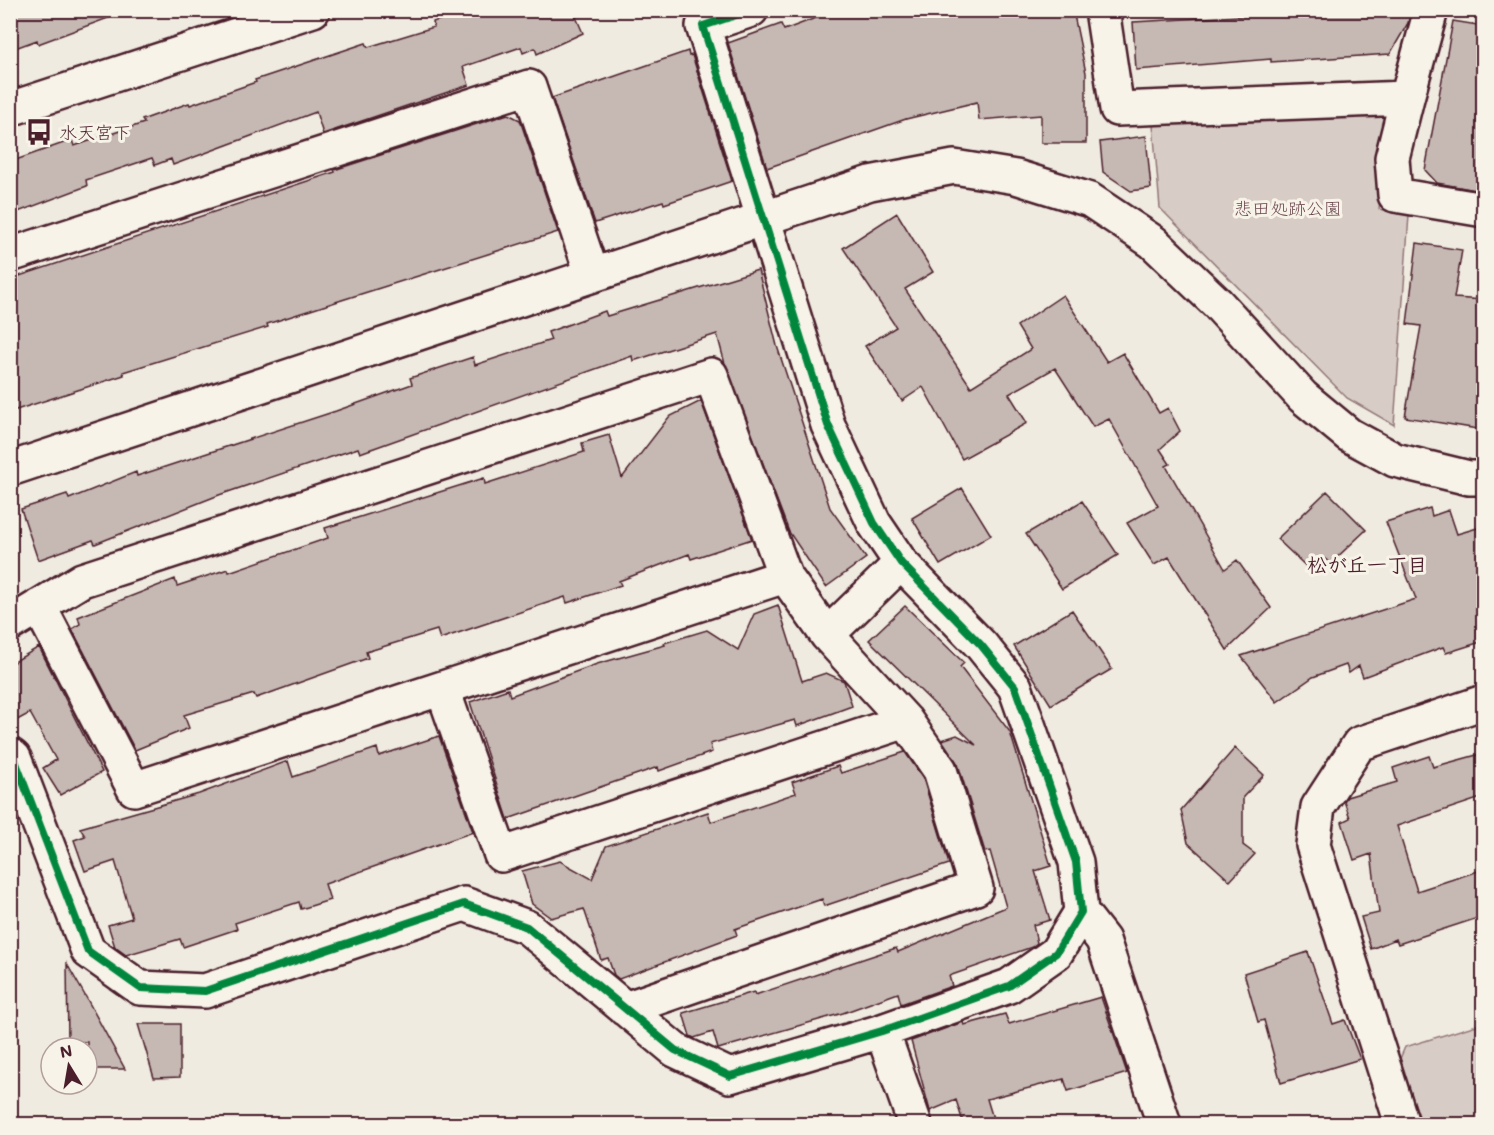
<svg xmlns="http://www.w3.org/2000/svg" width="1494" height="1135" font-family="Mali,'Klee One',sans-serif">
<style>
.green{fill:#d8cdc6;stroke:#917678;stroke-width:1.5}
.building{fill:#c6b8b3;stroke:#4a1f2b;stroke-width:1.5}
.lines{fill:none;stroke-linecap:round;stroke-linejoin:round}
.minor-casing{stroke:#4a1f2b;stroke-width:38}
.minor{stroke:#f7f3e8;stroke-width:33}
.cycleway-casing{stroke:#f7f3e8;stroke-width:11}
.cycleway{stroke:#00873e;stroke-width:8}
.labels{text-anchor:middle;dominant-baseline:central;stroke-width:6;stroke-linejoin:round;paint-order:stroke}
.poi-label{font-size:18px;fill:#4a1f2b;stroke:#f7f3e8;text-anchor:start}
.park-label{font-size:18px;fill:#6e4a52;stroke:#f7f3e8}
.neighbourhood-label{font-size:20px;font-weight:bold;fill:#4a1f2b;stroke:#f7f3e8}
</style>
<rect width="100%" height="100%" fill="#f0ebe0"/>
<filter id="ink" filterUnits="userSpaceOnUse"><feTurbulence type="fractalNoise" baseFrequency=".0167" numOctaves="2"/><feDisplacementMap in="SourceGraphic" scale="12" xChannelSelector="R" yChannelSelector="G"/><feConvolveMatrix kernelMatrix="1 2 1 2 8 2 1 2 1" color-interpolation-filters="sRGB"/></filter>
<g filter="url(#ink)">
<path class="green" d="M1389,111l-10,98 30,6 -15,210 -47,-27 -187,-190 -7,-83z
M1483,1023v101h-61l-23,-63 6,-14z"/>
<path class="building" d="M10,10h109v4l-81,30 -1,-4 -27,10z
M468,10h105l10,23 -46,21 -2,-6 -12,5 -2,-6 -58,20 6,18 -146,49 -7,-22 -143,53 -2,-6 -16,6 -3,-7 -66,22 1,6 -77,29v-53l62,-22 2,6 70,-23 -2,-3 47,-17 1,2 66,-23 -1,-2 111,-37 2,4 66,-20 -1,-5z
M837,10h236l13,63v70h-45v-28l-62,5 -2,-18 -71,17 -139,49 -39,-125 53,-19 3,6z
M1343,10h68l-3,13 -18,31 -119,8v-3l-135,11 -3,-48z
M1453,21l31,5 -6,44h6v117l-8,-1v4l-39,-7 -12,-13z
M688,51l1,5 3,-1 40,126 -68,23 -1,-3 -68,22 -43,-125z
M508,114l12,6 38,112 -213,67 -78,25 1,3 -145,45 1,3 -114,37v-133l325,-107 -1,-2z
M1146,136l5,52 -20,3 -28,-19 -3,-30z
M897,213l36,59 -28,17 66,98 60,-38 -14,-23 46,-31 44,67 16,-9 36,60 9,-5 12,23 -20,18 10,15 -4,2 59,103 12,-9 34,48 -44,42 -58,-93 -15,8 -27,-42 31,-17 -49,-87 -16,8 -38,-59 -46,26 18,29 -65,36 -39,-72 -21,14 -37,-55 31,-19 -53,-79z
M1417,243l45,7 -8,48 30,2v130l-79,-13 16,-91 -14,-2z
M758,270l19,76 53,162 36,50 -40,29 -37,-55 -64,-168 -8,-30 -84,27 -1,-5 -272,97 -2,-5 -139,47 -124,49 -2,-4 -55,20 -17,-51 46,-15 2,5 67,-27 1,4 199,-65 76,-27 -2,-6 63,-21 2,8 76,-25 -3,-8 57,-21 2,5z
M701,401l51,138 -61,20 -2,-5 -70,27 2,4 -54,18 -2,-6 -125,42 -3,-9 -71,22 2,6 -112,40 -2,-4 -70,21 5,13 -54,22 -63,-121 8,-5 -2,-7 97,-38 2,7 51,-17 1,3 99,-34 -3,-10 159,-50 1,6 99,-32 -2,-9 27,-8 13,43 47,-61z
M962,488l29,47 -51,30 -28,-47z
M1327,491l39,39 -35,33 -8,-5 -13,12 -33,-31z
M1082,501l36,54 -56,34 -36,-55z
M1430,508l2,8 17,-6 8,24 27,-8v115l-38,12 -3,-6 -80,30 -4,-11 -10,7 -3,-8 -33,12 -36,25 -36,-46 175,-57 -30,-77z
M778,605l24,76 24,-8 18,8 8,25 -55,20 -2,-6 -85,24 2,8 -53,19 -1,-4 -150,52 -38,-117 38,-13 2,7 87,-32 68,-19 -1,-2 43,-13 31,20 16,-36z
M905,606l59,57 -4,4 50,65 41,134 -16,5 15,49 -17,5 4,18 -5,4 -83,29 3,10 -51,18 -3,-11 -55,20 -125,36 -5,-17 -19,6 -4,-2 -7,-23 71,-21 1,3 141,-47 2,4 108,-45 -16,-56 -5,1 -27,-88 -16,-24 15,-5 19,10 -107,-105z
M1072,610l40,59 -61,36 -37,-59z
M39,647l63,125 -42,23 -17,-27 13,-8 -26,-47 -20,11v-60z
M439,736l34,96 -148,52 5,16 -29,9 -2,-7 -64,21 2,6 -54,18 -3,-8 -54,16 -11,-8 -7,-22 24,-7 -17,-57 -30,10 -11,-31 11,-4 -5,-8 119,-34 89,-33 5,16 84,-29 2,8z
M1235,748l29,27 -21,22v48l12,9 -25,27 -42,-38 -7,-33z
M905,752l18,26 26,86 -125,42 -2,-7 -87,30 2,6 -118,44 -5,-4 -6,-17 -7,2 -17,-51 -33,9 -19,-14 -10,-33 38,-10 32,18 14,-33 102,-34 3,10 85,-29 -4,-11 46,-16 3,7z
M1484,753v44l-87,29 20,65 67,-22v47l-86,28 -2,-5 -25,10 -10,-32 18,-4 -8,-59 -17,6 -12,-38 8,-4 -6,-17 3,-4 50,-15 -4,-14 36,-12 4,11z
M1308,952l25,72 12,-4 15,39 -79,24 -17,-63 -6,2 -14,-49z
M67,964l20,35 38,70h-37l-1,-27h-19z
M1101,997l26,76 -59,18 -4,-12 -77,20 8,26h-31l-8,-25 -26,11 -19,-70 52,-19 1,3 41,-11 4,10z
M138,1024h42v53l-26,1z"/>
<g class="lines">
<defs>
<path id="minor" d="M1102,10l15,99 290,-11 24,-88
M1407,98l-15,60 3,37 89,15
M10,109l303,-99
M10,255l519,-168 63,187
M10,469l860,-286 84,-16 62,10 74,23 63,42 64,61 86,94 46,38 46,25 74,18h15
M39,606l95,183 651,-213
M10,624l72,-44 629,-205 74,201 42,59 79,86 34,49 36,118 -351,121
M827,635l74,-72
M443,690l58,165 405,-134
M10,755l4,3 74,193 52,37 65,3 259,-87 63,23 148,123 55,26 152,-45 127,-45 47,-33 25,-41 -5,-50 -61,-175 -34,-42 -80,-82 -27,-40 -46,-98 -125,-399 48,-16
M1081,912l22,28 61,184
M882,1031l33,93
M1402,1124l-89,-279 5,-38 41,-63 125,-42"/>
</defs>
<use href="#minor" class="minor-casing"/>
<use href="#minor" class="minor"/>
<defs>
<path id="cycleway" d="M10,755l4,3 74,193 52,37 65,3 259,-87 63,23 148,123 55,26 152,-45 127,-45 47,-33 25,-41 -5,-50 -61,-175 -34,-42 -80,-82 -27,-40 -46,-98 -125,-399 48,-16"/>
</defs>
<use href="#cycleway" class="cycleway-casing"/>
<use href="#cycleway" class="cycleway"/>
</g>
</g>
<defs>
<symbol id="bus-bare" viewBox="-9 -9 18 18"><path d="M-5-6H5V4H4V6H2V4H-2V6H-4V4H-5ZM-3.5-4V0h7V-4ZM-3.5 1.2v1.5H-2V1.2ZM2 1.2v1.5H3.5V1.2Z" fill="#4a1f2b" stroke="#f7f3e8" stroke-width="2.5" paint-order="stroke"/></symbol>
</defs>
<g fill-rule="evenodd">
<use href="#bus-bare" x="20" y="113" width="38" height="38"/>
</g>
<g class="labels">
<g class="poi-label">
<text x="59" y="132">水天宮下</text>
</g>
<g class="park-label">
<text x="1288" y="208">悲田処跡公園</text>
</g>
<g class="neighbourhood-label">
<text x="1367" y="564">松が丘一丁目</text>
</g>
</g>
<rect width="1494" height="1135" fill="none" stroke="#f7f3e8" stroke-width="36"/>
<rect x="18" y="18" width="1458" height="1099" fill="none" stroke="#4a1f2b" stroke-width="2" filter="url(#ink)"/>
<g transform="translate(69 1066) rotate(349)"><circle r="28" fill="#f7f3e8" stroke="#b29e9c" stroke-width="1.5"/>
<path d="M0-4.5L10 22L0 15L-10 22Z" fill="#4a1f2b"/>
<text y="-9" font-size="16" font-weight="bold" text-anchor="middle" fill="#4a1f2b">N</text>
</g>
</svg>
